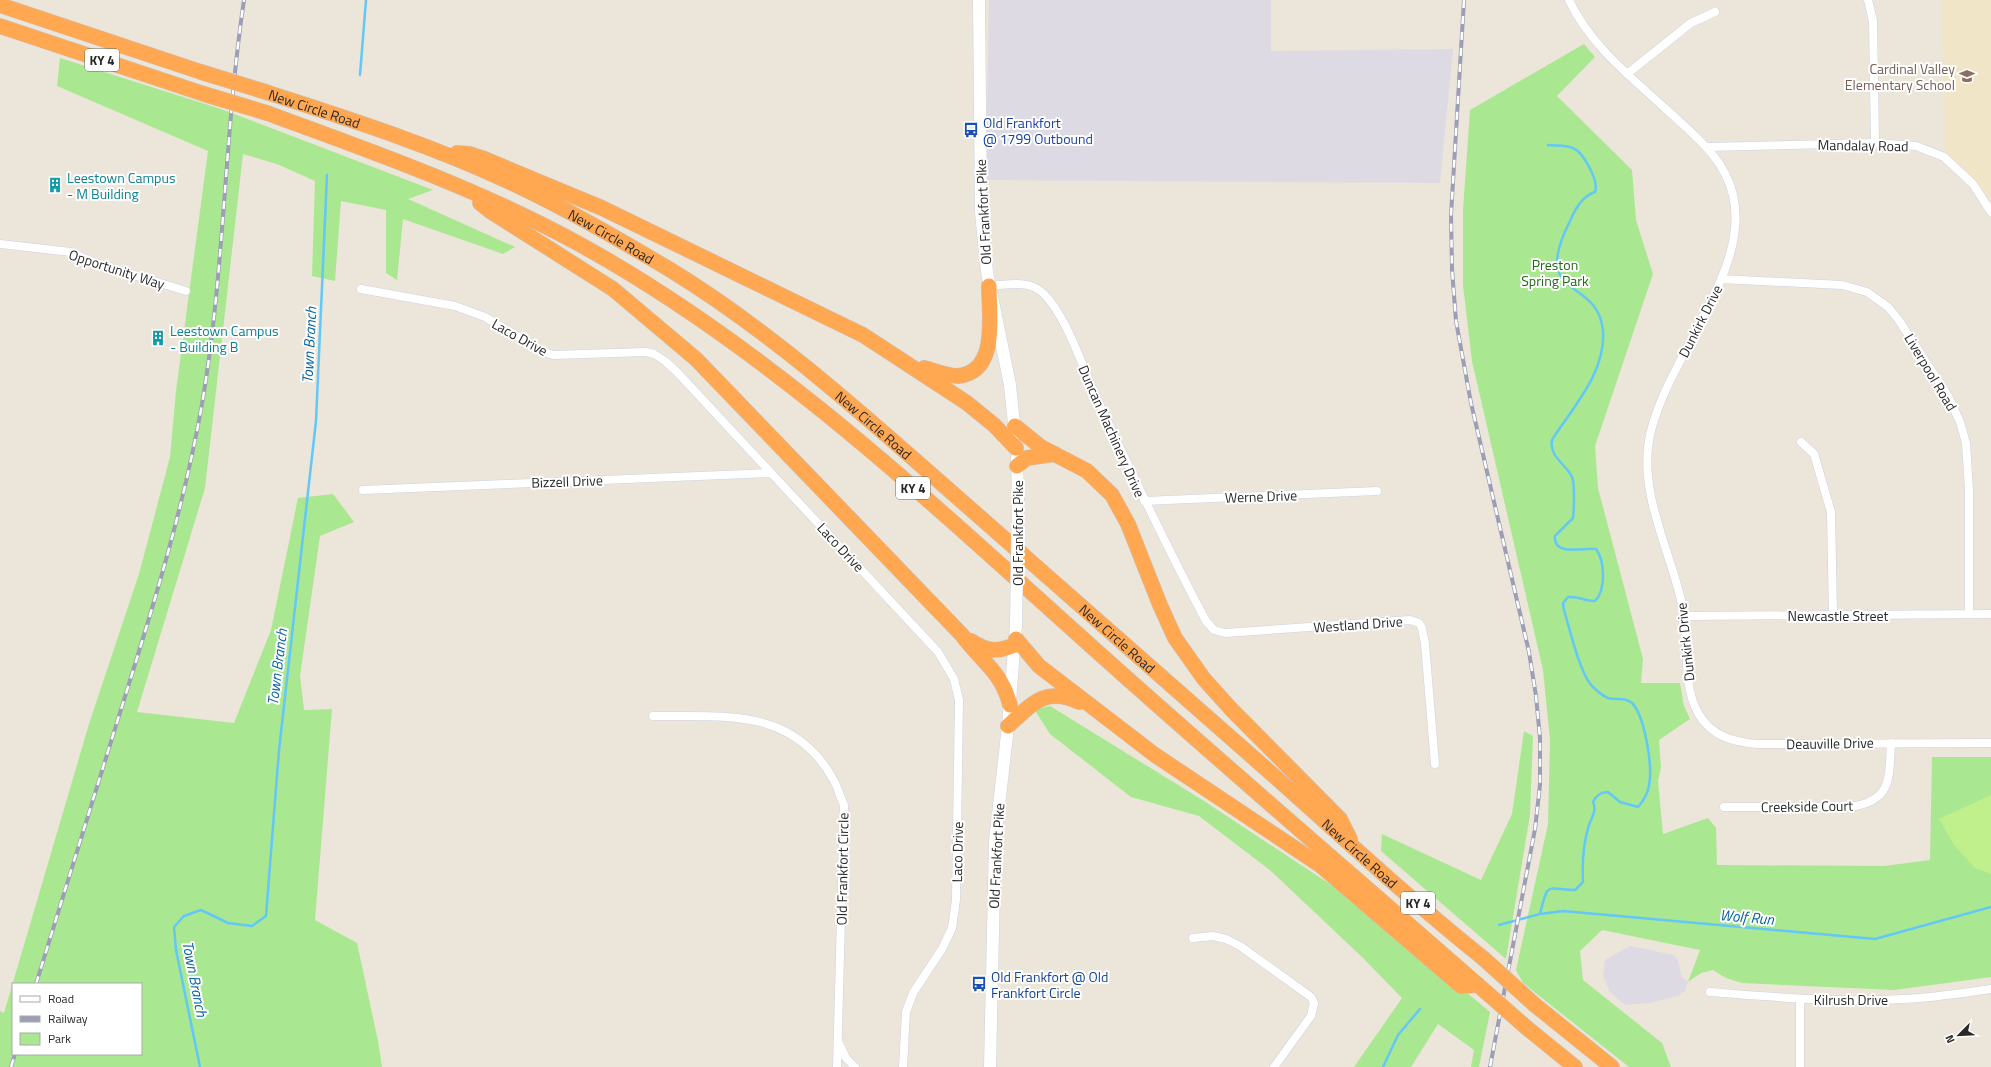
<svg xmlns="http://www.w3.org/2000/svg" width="1991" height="1067" font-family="'Titillium Web',sans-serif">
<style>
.industrial{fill:#dedae4}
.education{fill:#f0e5c6}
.green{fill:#a9e890;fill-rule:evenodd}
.pitch{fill:#bff08b}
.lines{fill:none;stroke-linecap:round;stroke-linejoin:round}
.stream{stroke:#63c7f7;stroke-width:2.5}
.minor-casing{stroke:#ced1e3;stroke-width:9}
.secondary-casing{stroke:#ced1e3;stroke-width:13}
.motorway-casing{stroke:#c7c7c7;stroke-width:16}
.minor{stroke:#fff;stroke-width:8}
.secondary{stroke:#fff;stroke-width:12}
.motorway{stroke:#ffa751;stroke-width:15}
.rail-casing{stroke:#9b9eb5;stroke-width:4}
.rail{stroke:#fff;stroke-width:2.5;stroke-dasharray:8;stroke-linecap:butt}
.secondary-bridge-casing{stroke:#ced1e3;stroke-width:13;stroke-linecap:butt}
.motorway-bridge-casing{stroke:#c7c7c7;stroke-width:16;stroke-linecap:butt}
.secondary-bridge{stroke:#fff;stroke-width:12}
.motorway-bridge{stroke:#ffa751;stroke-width:15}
.labels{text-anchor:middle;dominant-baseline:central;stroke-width:4;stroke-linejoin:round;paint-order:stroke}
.shield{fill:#fff;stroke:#696969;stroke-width:1}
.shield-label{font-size:13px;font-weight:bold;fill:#292929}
.education-label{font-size:14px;fill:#785e54;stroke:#fff;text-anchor:end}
.street-label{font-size:14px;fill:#292929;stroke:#fff}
.transit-label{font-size:14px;fill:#164399;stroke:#fff;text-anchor:start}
.culture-label{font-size:14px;fill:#0d838f;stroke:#fff;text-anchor:start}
.park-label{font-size:14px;fill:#216a14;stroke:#fff}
.water-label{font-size:15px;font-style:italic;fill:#0362a2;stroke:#fff}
</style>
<rect width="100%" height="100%" fill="#ece5d9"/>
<path class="industrial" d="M989,0h282v51l182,-2 -13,134 -454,-3z
M1630,946l44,9 4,6 4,16 6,5 -3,9 -7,5 -28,7 -25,2 -15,-13 -7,-16 2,-16z"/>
<path class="education" d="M1941,0h50v202l-11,-17 -16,-17 -18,-13z"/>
<path class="green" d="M1584,44l11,13 -38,39 75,74 4,50 17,54 -58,172 3,42 45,171 -2,24h39l4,23 6,13 -31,21 2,27 -3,14 5,53 45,-16 8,10 1,37 167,1 46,-6 2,-103h59v220l-97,13 -152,-7 -16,-5 -13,-8 -12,3 -13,9 12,-32 -98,-20 -22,21 3,29 79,63 9,24h-42l-106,-84 -7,-13 32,-146 2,-84 -7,-70 -71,-309 -9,-76v-75l7,-100z
M60,58l161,51 212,81 -25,9 107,48 -12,7 -100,-35 -6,61 -11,-7v-63l-45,-9 -6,80 -23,-5 3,-95 -38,-17 -34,-10 -38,334 -68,224 97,11 37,-93 27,-132 35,-4 21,28 -34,14 -20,140 4,34 28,-1 -17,211 42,23 21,98 4,26h-382v-56l4,2 85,-289 50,-150 31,-117 6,-66 32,-240 -151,-65zM13,984h128v70h-128z
M1050,706l154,95 156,103 130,108 -11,55h-8l3,-17 -36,-26 -27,43h-57l48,-69 -39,-40 -92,-87 -72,-55 -68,-19 -81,-63 -16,-25z
M1524,731l9,5 -3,79 -24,144 -125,-108 1,-17 99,46 31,-66z"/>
<path class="pitch" d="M1991,795v79l-16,-6 -21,-23 -15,-26z"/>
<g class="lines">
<path class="stream" d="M360,75l6,-75
M1540,914c8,-33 6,-25 35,-24l8,-8c-1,-19 0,-38 6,-57 3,-9 8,-14 4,-23 3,-7 8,-10 15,-10l12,10 18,5c6,-7 10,-13 11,-22 4,-17 -4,-69 -17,-82 -8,-7 -16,-2 -24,-5 -5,-2 -13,-9 -17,-13 -12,-15 -21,-55 -27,-75l-1,-7 5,-6c11,-1 17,4 27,4 11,-11 10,-40 1,-52 -12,-2 -43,8 -41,-13l18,-18c1,-8 2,-34 -1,-41 -6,-13 -23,-20 -20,-37 20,-32 54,-67 51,-109 -5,-56 -74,-29 -33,-110 5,-12 12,-25 25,-29 4,-11 -11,-39 -22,-44 -8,-3 -17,-2 -25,-3
M1499,925l41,-11 23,-3 312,28 116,-32
M200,1067l-24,-117 -2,-23 10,-11 17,-6 27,13 24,3 14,-10 13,-166 37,-329 11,-246
M1383,1067l15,-32 22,-26"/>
<defs>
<path id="minor" d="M1569,0c21,45 62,77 98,110 27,25 57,47 66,85 19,77 -70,167 -84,245 -10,59 25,117 35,174 5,32 -2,70 14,99 13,23 35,29 59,31l234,-1
M1868,0l5,21 2,122
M1627,74l64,-51 24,-11
M1708,147l167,-4 41,3 28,11 29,27 18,28
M0,244l71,8 21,10 94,29
M1721,279l121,6 25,7 21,15 10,12 50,77 12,26 6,21 3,47v124
M989,286c19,-1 40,-7 55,8 23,23 39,75 53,105 35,75 70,149 109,222l8,9 11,3 185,-13 9,3 3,5 3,16 10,120
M361,289l94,17 30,11 59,35 9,3 93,-3 8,2 11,7 12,11 261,280 16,27 5,21 -3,200 -4,28 -10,21 -29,44 -7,19 -3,55
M1801,442l13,12 17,58 2,103
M363,490l408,-17
M1144,501l233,-10
M1684,616l307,-2
M653,716c71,1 140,-9 180,63 5,8 7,18 11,26l-7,262
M1724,807h126c42,-6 39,-28 41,-64
M1193,938l20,-2 13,3 14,7 71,51 3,6 -3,13 -37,51
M1710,992c64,5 128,11 193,7 29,-1 59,-6 88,-10
M1800,999v68
M839,1043l7,15 9,9"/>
<path id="secondary" d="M979,0l2,212 6,60 23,113 5,49
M1017,458l1,40
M990,1067l5,-226 13,-115 8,-101"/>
<g id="motorway">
<path d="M0,5l201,67"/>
<path d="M0,26l204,68"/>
<path id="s1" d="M269,93c79,26 159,51 234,86 57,26 112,58 166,90 108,66 201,152 296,235 103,90 205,180 307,270 70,62 138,126 211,184"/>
<path d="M267,113c107,39 214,77 314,132 190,105 349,257 510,401 128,115 258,226 387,339"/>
<path d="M457,153l13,1 12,4 120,50 261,127 104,68 27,22 22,23"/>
<path d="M480,203l10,8 123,78 83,70 266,276c19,26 40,37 48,70"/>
<path d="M924,368c11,3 23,8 34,8 41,-4 31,-61 31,-90"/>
<path d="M1015,426l26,21 46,24 25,24 16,29 32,81 15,33 29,41 27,30 109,110 10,20"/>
<path d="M1017,466l10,-8 28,-4"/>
<path d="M1016,639l23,27 116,89 165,110 141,121 17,-1"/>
<path d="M971,641c17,11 26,11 44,4"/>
<path d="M1008,726c24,-22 37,-40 71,-24"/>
<path d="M1535,1005l77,62"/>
<path d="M1527,1028l48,39"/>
</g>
</defs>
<use href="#minor" class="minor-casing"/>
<use href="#secondary" class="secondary-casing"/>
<use href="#motorway" class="motorway-casing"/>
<use href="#minor" class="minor"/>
<use href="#secondary" class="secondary"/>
<use href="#motorway" class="motorway"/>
<defs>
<path id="rail" d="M1464,0l-13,215 1,54 4,52 15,82 58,249 7,44 4,42v47l-5,44 -45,238
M36,984c29,-94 58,-188 87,-281 31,-99 61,-197 79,-299 23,-134 22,-270 42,-404
M11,1067l4,-13"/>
</defs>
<use href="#rail" class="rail-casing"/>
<use href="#rail" class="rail"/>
<defs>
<path id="secondary-bridge" d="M1016,625l2,-127"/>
<path id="motorway-bridge" d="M201,72l68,21
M204,94l63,19
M1483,958l52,47
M1478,985l49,43"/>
</defs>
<use href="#secondary-bridge" class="secondary-bridge-casing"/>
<use href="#motorway-bridge" class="motorway-bridge-casing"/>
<use href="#secondary-bridge" class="secondary-bridge"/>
<use href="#motorway-bridge" class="motorway-bridge"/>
</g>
<defs>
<symbol id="school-bare" viewBox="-9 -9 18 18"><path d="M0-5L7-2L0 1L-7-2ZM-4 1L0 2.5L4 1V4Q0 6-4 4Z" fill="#8d6e63" stroke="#fff" stroke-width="2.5" paint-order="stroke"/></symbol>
<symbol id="bus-bare" viewBox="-9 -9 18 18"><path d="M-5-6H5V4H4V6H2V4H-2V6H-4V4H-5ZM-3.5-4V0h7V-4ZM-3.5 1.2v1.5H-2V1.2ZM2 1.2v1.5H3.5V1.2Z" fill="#1a4fb4" stroke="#fff" stroke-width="2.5" paint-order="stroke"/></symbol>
<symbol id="building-bare" viewBox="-9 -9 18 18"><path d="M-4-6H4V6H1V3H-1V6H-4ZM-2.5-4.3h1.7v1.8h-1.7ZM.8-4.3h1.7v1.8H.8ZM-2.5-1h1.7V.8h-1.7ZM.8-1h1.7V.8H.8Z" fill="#0f9aa8" stroke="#fff" stroke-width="2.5" paint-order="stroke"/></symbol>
</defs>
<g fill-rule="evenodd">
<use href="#school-bare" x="1956" y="65" width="22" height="22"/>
<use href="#bus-bare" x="960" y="119" width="22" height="22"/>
<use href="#building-bare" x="44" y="174" width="22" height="22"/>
<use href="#building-bare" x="147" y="327" width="22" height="22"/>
<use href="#bus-bare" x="968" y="973" width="22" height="22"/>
</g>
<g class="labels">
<g class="shield">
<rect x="85" y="49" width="34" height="22" rx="3"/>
<rect x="896" y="477" width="34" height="22" rx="3"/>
<rect x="1401" y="892" width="34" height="22" rx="3"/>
</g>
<g class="shield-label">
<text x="102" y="60">KY 4</text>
<text x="913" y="488">KY 4</text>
<text x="1418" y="903">KY 4</text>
</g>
<g class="education-label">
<text x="1955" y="68">Cardinal Valley<tspan x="1955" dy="16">Elementary School</tspan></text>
</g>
<g class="street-label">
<text stroke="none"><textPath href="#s1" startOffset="48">New Circle Road</textPath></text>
<text transform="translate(1863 145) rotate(1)">Mandalay Road</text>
<text transform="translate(983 212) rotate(-93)">Old Frankfort Pike</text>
<text stroke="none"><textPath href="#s1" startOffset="372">New Circle Road</textPath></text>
<text transform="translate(117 269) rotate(18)">Opportunity Way</text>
<text transform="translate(1700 321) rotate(-63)">Dunkirk Drive</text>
<text transform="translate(520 337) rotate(29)">Laco Drive</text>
<text transform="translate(1931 372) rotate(59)">Liverpool Road</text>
<text stroke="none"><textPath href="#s1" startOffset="696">New Circle Road</textPath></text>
<text transform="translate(1112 431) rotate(66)">Duncan Machinery Drive</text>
<text transform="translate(567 481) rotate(-2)">Bizzell Drive</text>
<text transform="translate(1261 496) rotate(-2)">Werne Drive</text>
<text transform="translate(1017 533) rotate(-90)">Old Frankfort Pike</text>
<text transform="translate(841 547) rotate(47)">Laco Drive</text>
<text x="1838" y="615">Newcastle Street</text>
<text transform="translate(1358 624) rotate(-4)">Westland Drive</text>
<text stroke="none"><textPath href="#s1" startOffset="1020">New Circle Road</textPath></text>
<text transform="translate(1685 642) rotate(-96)">Dunkirk Drive</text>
<text transform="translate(1830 743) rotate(-1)">Deauville Drive</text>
<text transform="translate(1807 806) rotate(-1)">Creekside Court</text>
<text transform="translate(957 852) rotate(-89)">Laco Drive</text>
<text stroke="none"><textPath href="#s1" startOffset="1344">New Circle Road</textPath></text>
<text transform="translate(996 856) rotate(-87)">Old Frankfort Pike</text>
<text transform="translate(842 869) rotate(-89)">Old Frankfort Circle</text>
<text x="1851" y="999">Kilrush Drive</text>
</g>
<g class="transit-label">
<text x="983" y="122">Old Frankfort<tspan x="983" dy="16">@ 1799 Outbound</tspan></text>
<text x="991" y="976">Old Frankfort @ Old<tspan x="991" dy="16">Frankfort Circle</tspan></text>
</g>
<g class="culture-label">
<text x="67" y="177">Leestown Campus<tspan x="67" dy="16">- M Building</tspan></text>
<text x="170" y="330">Leestown Campus<tspan x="170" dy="16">- Building B</tspan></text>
</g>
<g class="park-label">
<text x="1555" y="264">Preston<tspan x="1555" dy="16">Spring Park</tspan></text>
</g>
<g class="water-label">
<text transform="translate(309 345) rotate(-87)">Town Branch</text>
<text transform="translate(277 667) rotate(-83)">Town Branch</text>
<text transform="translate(1747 917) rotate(5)">Wolf Run</text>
<text transform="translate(195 979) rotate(79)">Town Branch</text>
</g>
</g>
<rect x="12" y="983" width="130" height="72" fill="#ffffff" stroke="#a9a9a9"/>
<rect x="20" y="996" width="20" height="6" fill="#ffffff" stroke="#a9a9a9"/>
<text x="48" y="1003" font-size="12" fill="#292929">Road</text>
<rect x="20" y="1016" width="20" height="6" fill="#9b9eb5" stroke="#a9a9a9"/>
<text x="48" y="1023" font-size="12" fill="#292929">Railway</text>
<rect x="20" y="1033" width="20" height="12" fill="#a9e890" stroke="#a9a9a9"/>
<text x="48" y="1043" font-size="12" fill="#292929">Park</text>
<g transform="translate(1959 1035) rotate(246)" stroke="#ffffff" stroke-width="3" paint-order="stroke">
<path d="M0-3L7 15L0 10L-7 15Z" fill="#292929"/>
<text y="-6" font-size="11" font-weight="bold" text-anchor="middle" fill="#292929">N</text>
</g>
</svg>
